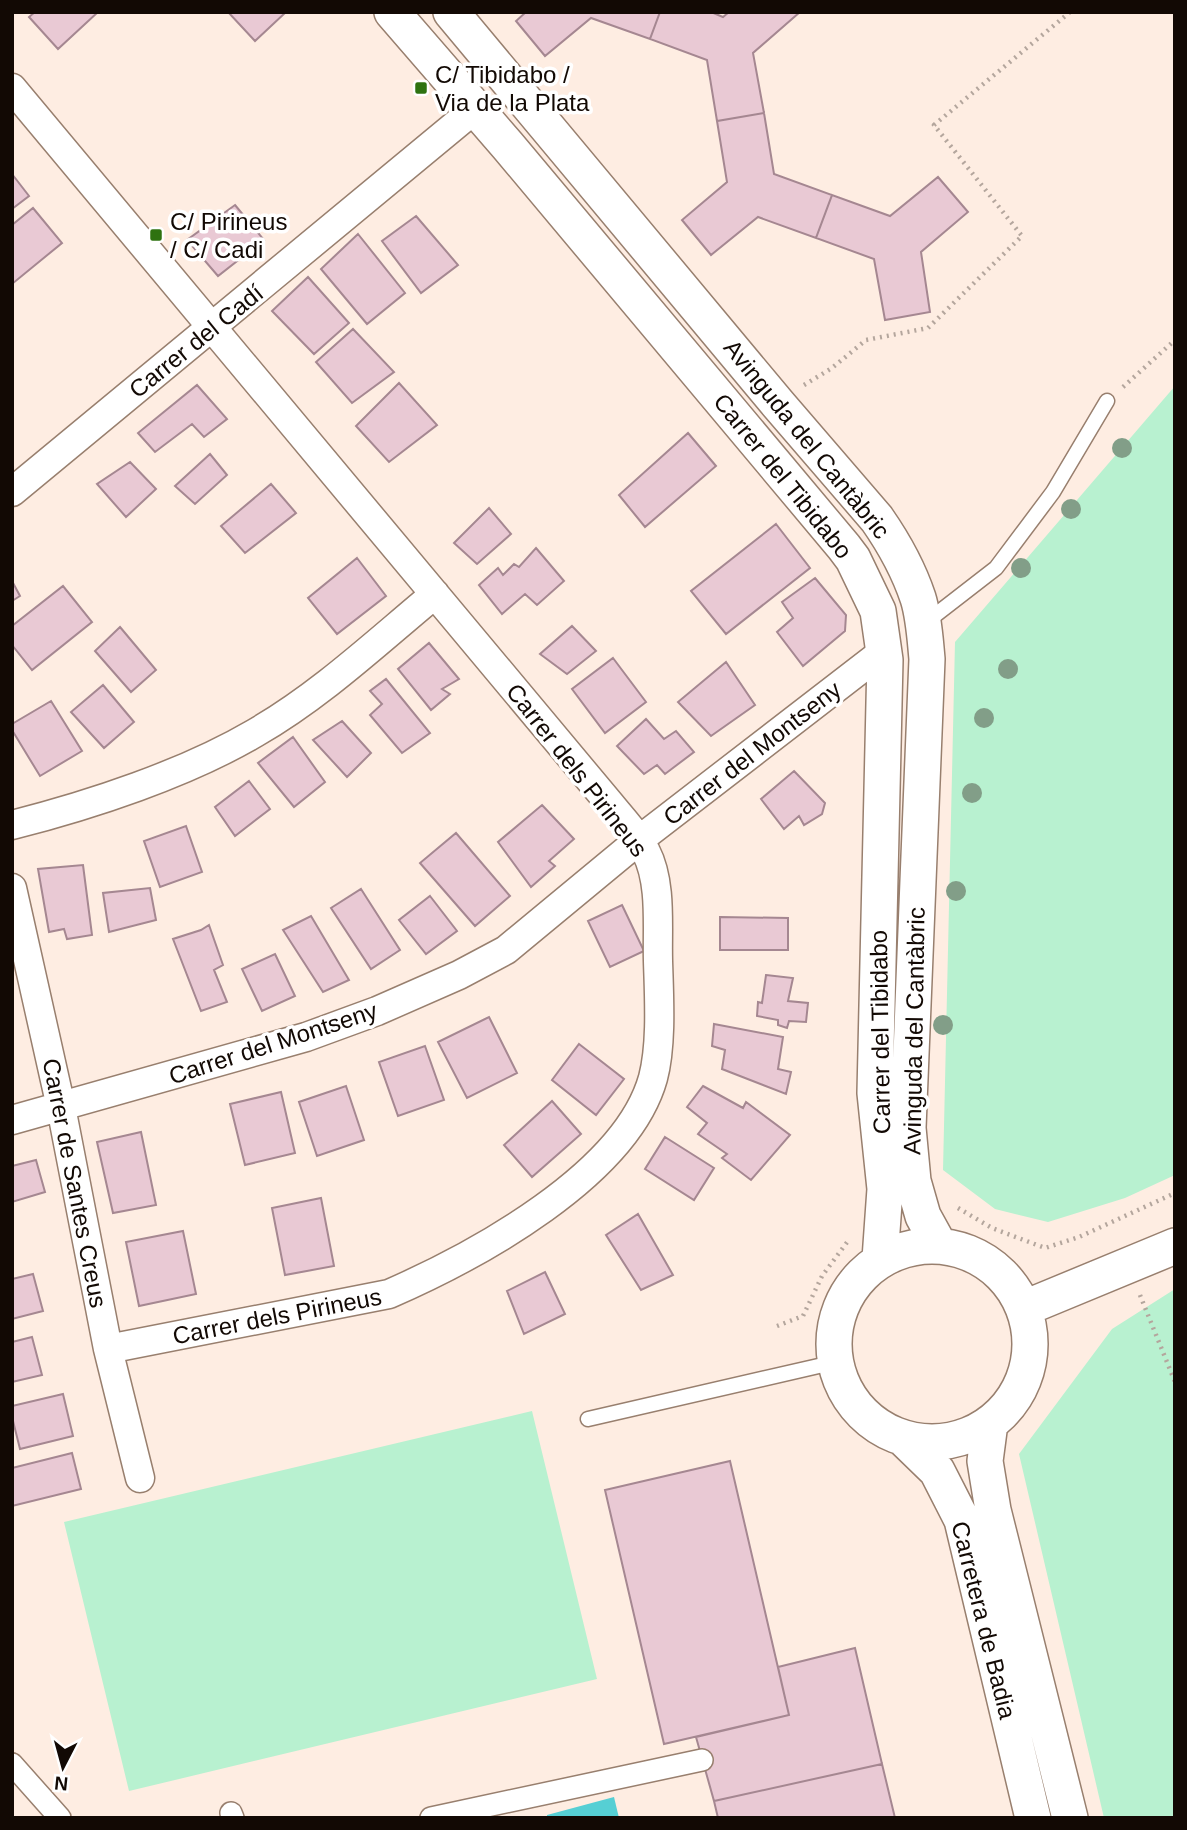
<svg xmlns="http://www.w3.org/2000/svg" width="1187" height="1830" font-family="Helvetica,sans-serif">
<style>
.green{fill:#b8f1d0}
.water{fill:#56cfd4}
.building{fill:#e9c9d4;stroke:#a58791;stroke-width:2}
.lines{fill:none;stroke-linecap:round;stroke-linejoin:round}
.service-casing{stroke:#987f6e;stroke-width:17}
.pedestrian-casing{stroke:#987f6e;stroke-width:24}
.minor-casing{stroke:#987f6e;stroke-width:31}
.tertiary-casing{stroke:#987f6e;stroke-width:38}
.path{stroke:#b4a69d;stroke-width:4.5;stroke-dasharray:2 5;stroke-linecap:butt}
.service{stroke:#fff;stroke-width:14}
.pedestrian{stroke:#fff;stroke-width:21}
.minor{stroke:#fff;stroke-width:28}
.tertiary{stroke:#fff;stroke-width:35}
.tree{fill:#829e88}
.poi-dot{fill:#2e7210;stroke:#fff;stroke-width:2.5}
.labels{text-anchor:middle;dominant-baseline:central;stroke-width:7;stroke-linejoin:round;paint-order:stroke}
.poi-label{font-size:24px;fill:#120904;stroke:#fff;text-anchor:start}
.street-label{font-size:24px;fill:#120904;stroke:#fff}
</style>
<rect width="100%" height="100%" fill="#feede2"/>
<path class="green" d="M1175,386v789l-50,23 -77,24 -53,-13 -52,-39 12,-528z
M1175,1289v529h-71l-85,-364 93,-125z
M532,1411l65,268 -468,112 -65,-269z"/>
<path class="water" d="M614,1797l5,21h-72v-3z"/>
<path class="building" d="M35,12h63l-40,37 -29,-32z
M228,12h58l-31,29z
M526,12h134l-10,27 -59,-21 -46,38 -29,-35z
M660,12h51l12,5 6,-5h71l-47,41 11,60 -47,8 -10,-61 -57,-21z
M764,113l10,61 58,21 -16,43 -58,-21 -47,38 -29,-35 45,-38 -10,-61z
M12,174l17,22 -17,13z
M938,177l30,35 -47,40 9,60 -45,8 -11,-61 -58,-21 16,-43 58,21z
M235,205l29,35 -46,36 -31,-36z
M33,208l29,35 -50,41v-59z
M416,216l42,49 -37,28 -39,-52z
M358,234l47,59 -38,31 -46,-55z
M308,277l41,46 -35,31 -42,-43z
M353,329l41,43 -42,31 -36,-41z
M399,383l38,42 -48,37 -33,-36z
M197,385l30,34 -23,18 -12,-13 -37,28 -17,-19z
M688,433l28,33 -71,61 -26,-32z
M210,454l17,21 -32,29 -20,-18z
M130,462l26,27 -30,28 -29,-33z
M271,484l25,29 -51,40 -24,-27z
M489,508l22,26 -34,30 -23,-21z
M776,524l34,44 -84,66 -35,-43z
M536,548l28,33 -27,24 -12,-11 -23,20 -23,-29 19,-17 5,7 11,-11 5,3z
M357,558l29,38 -49,38 -29,-36z
M815,578l31,37 -1,16 -42,35 -26,-34 16,-14 -11,-16z
M12,581l8,15 -8,5z
M63,586l29,36 -60,48 -20,-25v-19z
M572,626l24,25 -29,23 -27,-20z
M120,627l36,43 -25,22 -36,-41z
M429,643l30,36 -17,10 8,5 -19,16 -33,-41z
M613,658l33,44 -41,31 -33,-44z
M726,662l29,43 -44,31 -33,-34z
M386,679l44,54 -28,20 -32,-38 12,-11 -12,-13z
M103,685l31,37 -30,26 -33,-36z
M51,701l31,50 -42,25 -28,-46v-6z
M646,719l18,20 12,-8 18,21 -29,22 -8,-9 -13,9 -27,-28z
M342,721l29,32 -24,24 -34,-37z
M293,737l32,45 -31,25 -36,-44z
M794,771l31,32 -3,11 -18,11 -5,-9 -15,13 -23,-30z
M249,781l21,28 -35,27 -20,-29z
M542,805l32,34 -25,22 6,5 -24,21 -33,-45z
M186,826l16,46 -42,15 -16,-46z
M456,833l54,63 -35,30 -55,-63z
M83,865l9,70 -25,4 -3,-10 -15,3 -11,-63z
M150,888l6,32 -47,12 -6,-39z
M361,889l39,61 -29,19 -40,-61z
M430,896l27,35 -31,23 -27,-34z
M622,905l22,46 -34,16 -22,-46z
M311,916l38,64 -26,12 -40,-62z
M720,917l68,1v32h-68z
M209,925l14,40 -9,5 13,32 -26,9 -28,-72 28,-9z
M275,954l20,42 -33,15 -20,-42z
M766,975l27,3 -5,23 20,2 -2,19 -17,-1 -2,7 -9,-3v-5l-21,-4 1,-14 4,1z
M489,1017l28,56 -50,25 -29,-56z
M714,1024l69,13 -5,32 13,3 -5,22 -64,-25 3,-19 -13,-4z
M579,1044l45,35 -28,36 -44,-35z
M425,1046l19,54 -46,16 -19,-54z
M346,1086l18,54 -47,16 -18,-54z
M703,1086l40,22 3,-6 44,33 -39,45 -29,-22 5,-4 -29,-20 9,-11 -20,-16z
M281,1092l14,61 -50,12 -15,-61z
M552,1101l29,33 -49,43 -28,-32z
M141,1132l15,73 -43,8 -16,-71z
M665,1137l49,31 -20,32 -49,-31z
M36,1160l9,32 -33,10v-36z
M321,1198l13,68 -49,9 -13,-67z
M638,1214l35,61 -32,15 -35,-55z
M183,1231l13,63 -57,12 -13,-64z
M545,1272l20,42 -41,20 -17,-43z
M33,1274l10,37 -31,8v-40z
M32,1337l10,38 -30,7v-40z
M63,1394l10,42 -53,13 -8,-32v-11z
M72,1453l9,36 -69,17v-38z
M730,1461l59,254 -125,29 -59,-254z
M855,1648l27,116 -168,37 -18,-64 93,-22 -11,-48z
M882,1764l13,54h-177l-4,-17z"/>
<g class="lines">
<defs>
<path id="service" d="M925,623l71,-55 57,-76 54,-91
M588,1419l248,-57"/>
<path id="pedestrian" d="M12,1764l48,54
M231,1813l2,5
M431,1818l271,-58"/>
<path id="minor" d="M12,88l599,717c12,15 27,30 35,47 16,31 11,75 12,109 1,35 4,83 -5,117 -27,97 -177,178 -264,216l-281,55
M12,492l464,-384
M12,825c79,-20 173,-51 243,-92 66,-38 122,-91 180,-139
M12,888l49,219 47,242 32,129
M12,1120l294,-83 71,-26 82,-36 47,-25 133,-110 245,-189"/>
<path id="tertiary" d="M392,12l116,134 336,401 9,12 25,52 7,49 -10,433 10,96 -5,70
M451,12l327,392 99,115c16,23 32,52 41,79 6,19 7,40 9,61l-19,469 5,53 10,35 16,29
M834 1344a98 98 0 1 1 196 0a98 98 0 1 1-196 0Z
M1025,1308l150,-62
M990,1423l-5,38 8,49 77,308
M903,1438l34,33 25,49 71,298"/>
</defs>
<use href="#service" class="service-casing"/>
<use href="#pedestrian" class="pedestrian-casing"/>
<use href="#minor" class="minor-casing"/>
<use href="#tertiary" class="tertiary-casing"/>
<path class="path" d="M804,385l28,-17 34,-28 62,-12 94,-92 -88,-111 136,-113
M1123,387l52,-47
M958,1208l34,20 53,20 34,-11 96,-44
M1140,1295l35,87
M777,1326l26,-10 19,-40 26,-35"/>
<use href="#service" class="service"/>
<use href="#pedestrian" class="pedestrian"/>
<use href="#minor" class="minor"/>
<use href="#tertiary" class="tertiary"/>
</g>
<g class="tree">
<circle cx="1122" cy="448" r="10"/>
<circle cx="1071" cy="509" r="10"/>
<circle cx="1021" cy="568" r="10"/>
<circle cx="1008" cy="669" r="10"/>
<circle cx="984" cy="718" r="10"/>
<circle cx="972" cy="793" r="10"/>
<circle cx="956" cy="891" r="10"/>
<circle cx="943" cy="1025" r="10"/>
</g>
<g class="poi-dot">
<rect x="414" y="81" width="14" height="14" rx="3.5"/>
<rect x="149" y="228" width="14" height="14" rx="3.5"/>
</g>
<g class="labels">
<g class="poi-label">
<text x="435" y="74">C/ Tibidabo /<tspan x="435" dy="28">Via de la Plata</tspan></text>
<text x="170" y="221">C/ Pirineus<tspan x="170" dy="28">/ C/ Cadi</tspan></text>
</g>
<g class="street-label">
<text transform="translate(196 341) rotate(-39)">Carrer del Cadí</text>
<text transform="translate(807 439) rotate(51)">Avinguda del Cantàbric</text>
<text transform="translate(783 476) rotate(51)">Carrer del Tibidabo</text>
<text transform="translate(752 753) rotate(-38)">Carrer del Montseny</text>
<text transform="translate(577 770) rotate(52)">Carrer dels Pirineus</text>
<text transform="translate(914 1031) rotate(-89)">Avinguda del Cantàbric</text>
<text transform="translate(880 1032) rotate(-91)">Carrer del Tibidabo</text>
<text transform="translate(273 1043) rotate(-18)">Carrer del Montseny</text>
<text transform="translate(75 1183) rotate(79)">Carrer de Santes Creus</text>
<text transform="translate(277 1316) rotate(-11)">Carrer dels Pirineus</text>
<text transform="translate(984 1620) rotate(76)">Carretera de Badia</text>
</g>
</g>
<rect width="1187" height="1830" fill="none" stroke="#120904" stroke-width="28"/>
<g transform="translate(63 1767) rotate(186)" stroke="#ffffff" stroke-width="5" paint-order="stroke">
<path d="M0-5L12 26L0 18L-12 26Z" fill="#120904"/>
<text y="-10" font-size="19" font-weight="bold" text-anchor="middle" fill="#120904">N</text>
</g>
</svg>
